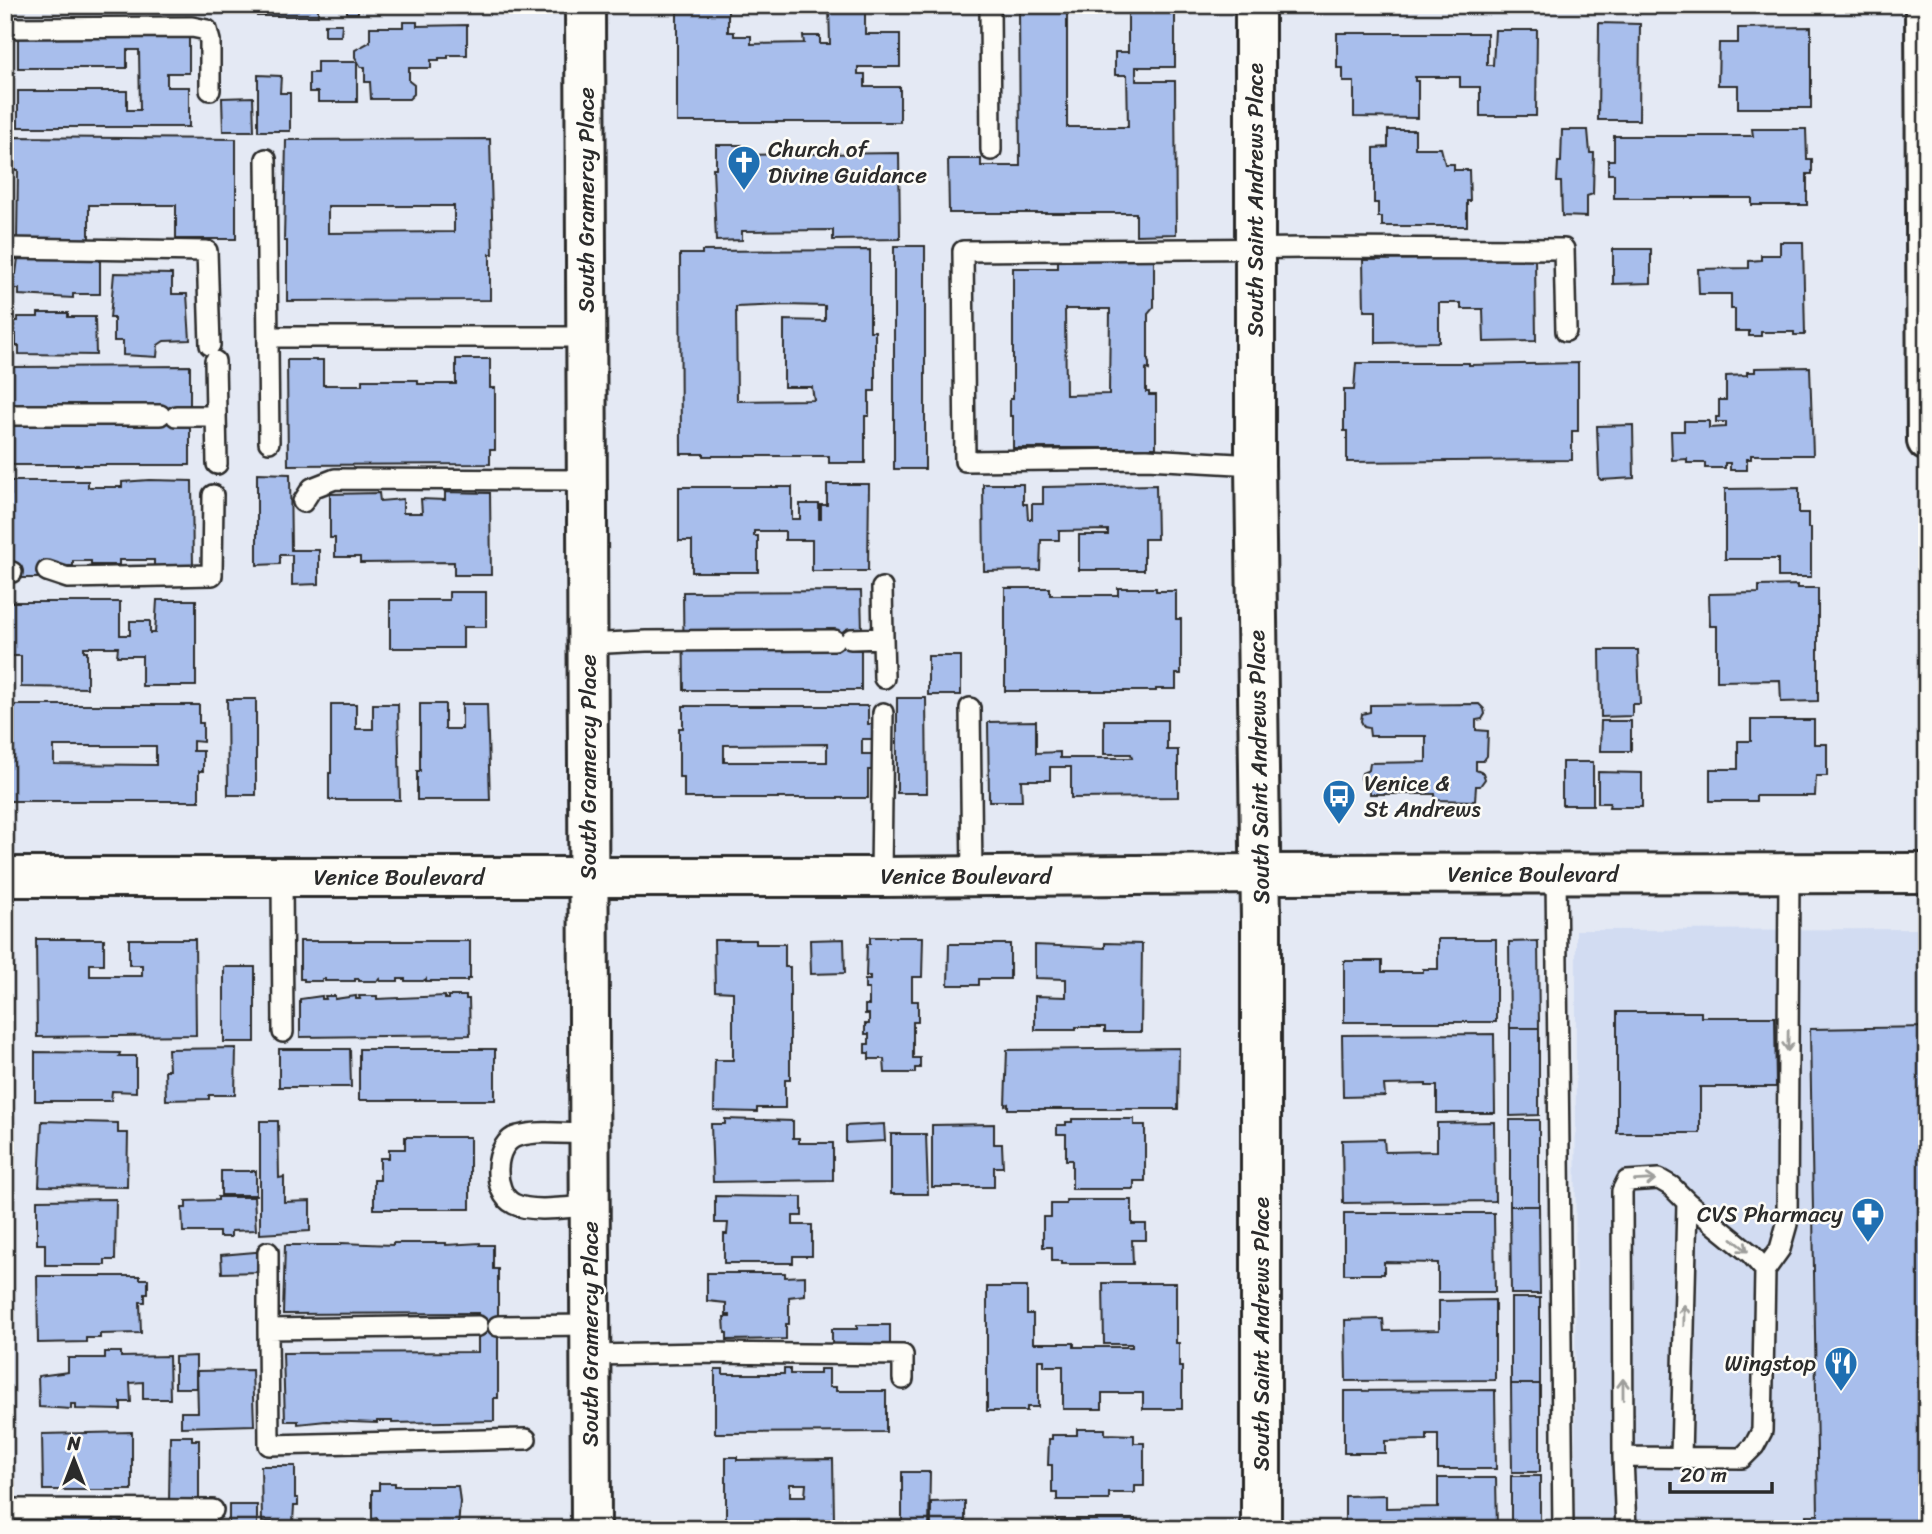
<svg xmlns="http://www.w3.org/2000/svg" width="1932" height="1534" font-family="Sriracha,sans-serif">
<style>
.built{fill:#d2dcf2}
.building{fill:#a8beec;stroke:#2b2b2b;stroke-width:2;fill-rule:evenodd}
.lines{fill:none;stroke-linecap:round;stroke-linejoin:round}
.service-casing{stroke:#2b2b2b;stroke-width:24}
.minor-casing{stroke:#2b2b2b;stroke-width:44}
.secondary-casing{stroke:#2b2b2b;stroke-width:44}
.service{stroke:#fdfcf7;stroke-width:19}
.minor{stroke:#fdfcf7;stroke-width:38}
.secondary{stroke:#fdfcf7;stroke-width:38}
.oneway{stroke:#9e9e9b}
.labels{text-anchor:middle;dominant-baseline:central;stroke-width:5;stroke-linejoin:round;paint-order:stroke}
.poi-label{font-size:23px;fill:#2b2b2b;stroke:#fdfcf7;text-anchor:start}
.street-label{font-size:23px;fill:#2b2b2b;stroke:#fdfcf7}
</style>
<rect width="100%" height="100%" fill="#e4e9f4"/>
<filter id="ink" filterUnits="userSpaceOnUse"><feTurbulence type="fractalNoise" baseFrequency=".0143" numOctaves="2"/><feDisplacementMap in="SourceGraphic" scale="14" xChannelSelector="R" yChannelSelector="G"/><feConvolveMatrix kernelMatrix="1 2 1 2 8 2 1 2 1" color-interpolation-filters="sRGB"/></filter>
<g filter="url(#ink)">
<path class="built" d="M1927,929v600h-352l1,-599z"/>
<path class="building" d="M257,5h61v11h-61z
M347,5h60v5l-49,-1v4h-11z
M433,5h37v7h-37z
M677,5h51v27h6v4h17v8l53,-1 -1,-7h17v8h10l-1,-39h36v29h35v33h-42v7h7v13h35v35h-223z
M1019,5h48v122h61l-1,-52h-12v-23h13v-47h47v62h-39v14h39l1,153 -40,1v-22h-187l-1,-54h33v7h39z
M403,22h14v4l50,-1v30h-19v3h-9v2h-8v8h-22v13l5,4v9l-5,5h-38l-1,-17h-5v-15h-4l-6,-10v-7l15,-8v-15h33z
M1599,23l41,1 -1,96h-41z
M325,24h17l-1,12h-16z
M1811,27v81h-73v-23h-20l1,-42h19v-15z
M1495,30h42l-1,86h-56v-29h-20v-10h-45v4h3v37l-64,-1v-35h-11v-14h-6v-35h150v32h6z
M18,33h171v40h-22v14h22v40h-171v-36h109v19h13l-1,-60h-12v18h-109z
M317,62h40v40h-39v-10h-9v-19h8z
M258,75l23,1 -1,17h10v38h-32z
M253,97l1,34h-31l-1,-33z
M1752,129h54l1,30h5v15h-5v31h-55v-7h-138v-24h-6v-14h6v-24h139z
M1388,130h27v18h26l4,16h9v6h15l1,31h-3v25h-85v-9h-4v-14h-4v-55l14,-1z
M1562,130h26l2,23h4l-1,41 -6,2v21l-25,-1 -1,-34h-4l1,-20h3z
M10,137l226,2v100h-60v-34h-87v34l-72,-1 1,-68h-8z
M490,139l3,115h-3v46l-203,1v-60h-3l2,-101zM328,206h126v26l-126,1z
M716,145h26v10l157,-2 1,86 -67,1v-10l-91,1v9l-26,1 -3,-73h3z
M1780,242h23l2,93h-11v-3h-33v4h-12v-5h-14v-22h-4v-15h-32l-1,-25 51,-1v-7l12,-1v-5h19z
M894,246h31v223h-31z
M1613,249h38v34l-38,1z
M870,250v81h5v60h-6v25h-4v47h-36v-7h-125v-2h-23l-1,-200h22v-3zM784,305l41,1v15l-41,-1v67h28l2,13 -77,1 -1,-94z
M1058,256h96v51l-6,7v47l1,2v7l-3,-1v23h3v3h7v53h-143v-32h-3v-17h3v-131h45zM1065,309h45l-1,85 -43,1z
M18,258h82v36h-27v4l-54,-3v-6h-8v-15h5z
M1535,258l1,83 -52,1 -1,-33h-22v-6h-22v39l-63,1v-32h-12l-1,-51z
M114,273l58,1v20h15l3,46 -26,1 -6,4 -1,12 -34,-2v-14h-9v-23h-4z
M38,313h30v4h27l1,38 -77,-1v-8h-3v-12h-5v-13h7v-4h20z
M456,359h34v29h5v62h-5v14l-202,1 -1,-105h36v25h39v-5h56v4h38z
M1356,363h113v2l109,-2v68h-6v29l-225,2v-31h-3v-41h10z
M190,366v99h-178l-1,-98z
M1810,367l3,88h-62v4h-4v11h-17v-7h-5v5h-20v-5h-18v-4l-15,1 -1,-29h13v-10h25v7l17,-1v-5h-10v-5h3v-17h7v-24l21,-1v-3h8v-4z
M1633,425l1,53 -33,2 -2,-2 -2,-52z
M257,473l33,1 1,76h28v34l-27,1v-30h-12v9l-23,1z
M149,480l43,1 1,90 -39,2v-13h-35v5h-28v-4h-18v5h-26v12h-35l1,-63h-5v-20h3v-14h77v6h34v-5z
M827,484h42l-1,87h-56v-31h-27v-9h-31v5h4v36h-66v-31h-13v-54h113v32h8v-15h19v15h2v-14h6z
M983,484h40v20h4l1,15h4v-15h11v-17l113,-2 1,54h-13v31h-65v-35h29v-5l-49,1v9h-18l-1,30 -56,1z
M1799,488v25h9v15h3v49h-33v-18h-53v-70z
M445,492l45,1 1,82h-37v-13l-94,1v-6h-25v-19h-5v-44l49,-1 1,8 23,-2v14h19l-1,-14 24,1z
M1797,585v3h21v113l-37,1 -1,-22 -63,1v-55h-7l-1,-32 50,-1v-7z
M1005,588h45v7h68v-7h38v3h20v28h5v55h-5v15h-20v2h-151z
M861,591l1,40h-11v19h10v40h-177l-1,-98z
M449,592h37v35h-23v21h-73v-48h59z
M157,600h39v86h-54v-30h-25l1,-9h-34v4h3v37l-66,-1v-31h-13l1,-54h111v33h10v-14h20v12h5z
M1600,650h38l2,54h-8v12l-31,1z
M928,656h33v39h-33z
M897,698h29l1,95h-30z
M227,699h29v96h-28z
M331,704h25v25h17v-25h25l2,96h-71v-27h2z
M420,704h25v25h17v-25h25l3,96h-73v-29h3z
M1479,704l5,5 1,5 -3,5 -6,1v10l12,1 -1,25 -4,5h-7v9l7,3 2,6 -5,7h-4l-1,15 -40,-1v-6h-65v-7l-6,-2 -3,-7 1,-5 7,-3 1,-7 56,-1v-26h-56l-1,-8 -5,-1 -3,-6 1,-7 8,-2v-7z
M8,705h191v18h4v19l-10,-1v10h10v20h-4v30h-191zM54,746h102v19l-102,-1z
M683,706h185v18h4v15h-10v15h10v16h-4v28h-184v-21h-5v-49h4zM827,744v18h-103v-17z
M1104,720h63v30h11v47l-107,1v-31h-21v13h-29l1,21h-33l-1,-79 48,-1v32l24,-1v6h72l-1,-4h-27z
M1751,720h63v24h13v32h-11l-1,20h-59v5h-46v-32h28v-28h13z
M1601,721h30v30h-31z
M1562,762h31v43h-31z
M1598,772l44,1v34h-33l1,-4h-12z
M870,937h53l-1,40h-10v24h6v21h-5v36h7v10h-5v5h-30l-1,-14h-15v-6h-4v-9h4v-10h-4v-10h4v-10h-4v-9h4v-16h-4v-9h5v-4h-4l1,-32h3z
M36,939h68v25h-14v12h52v-11h-13v-26h66l1,96 -159,2z
M844,939l1,34 -34,1 -1,-34z
M1438,939h58v83h-152v-61h38v11h41v-3h15z
M714,940h42v4h29v23h5v113h-5v28h-28v4l-43,-1 1,-51h18v-68l-18,-1z
M300,941h170v38h-3v2h-41v-2l-3,2h-18v-2h-7v2h-18v-2l-3,2h-18v-2h-4v2h-30v-2h-3v2h-18v-2h-4z
M1538,941l1,87h-29l-1,-86z
M1105,943l37,1 -1,88h-36v-5h-29v3h-41v-34l31,1v-18l-31,-1v-33l70,3z
M949,944h61v35h-31v6h-31z
M224,967h31v75h-31z
M322,996v3h4l-1,-3h10v3l21,-3v3h4l-1,-3h18v3l68,-3v3h3v-3h18v3h3l1,36 -170,2v-38z
M1617,1012h84v5h74l1,70h-76v46h-83z
M1927,1027v502h-121v-14h12l-8,-486z
M1510,1028h29v87l-29,1z
M1494,1034l1,79h-58v-27h-11v-2l-42,1 1,11 -42,1 -1,-62z
M236,1048l-1,47h-26v4l-43,1 -1,-30h4l-1,-21z
M1179,1048l-1,61h-170v-5l-3,1 2,-55z
M279,1049h71l1,38h-72z
M359,1049h136v51h-136z
M35,1052l85,1 -1,3h17v36l-24,-1 -1,10h-76z
M725,1119l68,2v17h6v5h34v37l-120,2 -2,-58h14z
M1072,1119h62v6h11v56h-11v8h-62v-29h-6v-26h-9v-9h9v-3h6z
M1510,1120h29v86h-29z
M42,1121l76,2v10h10l-1,54 -88,-1z
M260,1121h18l1,57 5,-1v25l26,-1v30l-50,3z
M1494,1122l1,79 -152,2 -1,-63 42,-1 1,13 52,-1v-28z
M884,1124l1,17 -39,2v-17z
M994,1124v20h8l1,23h-9v20h-62v-62z
M891,1134h35l2,60h-37z
M405,1137h65v72h-96v-29h6v-22h9v-9h16z
M221,1171h35v24h-35z
M715,1196l87,1v19h-9v9h19v31h-19v7h-69v-29h3l1,-11h-13z
M218,1197h36l2,33 -25,1v6h-12v-5h-36l-1,-24h4v-7l32,-1z
M116,1199l-1,61h-10v5h-60v-21h-8v-44z
M1066,1200h66v24h14v16h-14l1,24h-72v-3h-9v-14h-9v-30h8v-13h15z
M1510,1206h29l1,88h-29z
M1344,1213h150l1,79h-57v-29l-54,-1v12h-40z
M341,1243l52,2v-2h53v2l34,-2v2h13v24h5v129h-4v23l-102,2v-2h-15v2l-51,-2 -28,3v-3h-13l-2,-68 195,-1v-39l-195,1 2,-69h56z
M255,1252h4v20l-37,1 -1,-18z
M707,1273h78v4l20,-1v19l-16,2v27h-3v15l-59,1v-7h-2l-1,-16h6v-2h-4v-12l-19,-2z
M37,1276h103v3h8v15h-3v8h-5l1,31 -41,1v4h-14v4l-48,1z
M1103,1283h73v60h3v24h3v42h-39v-16h-41v16h-39v-43h-19v-6h-6v47h-11v4h-40v-124h40v27h6v29h41v4h58v-3h-28z
M1511,1298h29v86h-29z
M1495,1300v80l-149,1 -1,-61 38,-1 1,12 55,-1v-29z
M857,1325h33v22l-58,-1v-17h25z
M105,1352h16v5l48,-1 1,43h-27v-17l-13,1 1,19h-10v8l-45,-1v-5h-5v5l-32,-2 -1,-31 30,-4v-14h37z
M196,1356v32h-21v-31z
M715,1369h8v5h61v-5h6v5h30v-5h9v18h7v4h50v41l-171,1z
M252,1370l2,55 -73,2v-15h17l-1,-41z
M1511,1384h29v88h-28z
M1495,1390l1,79h-58v-35h-11v6l-42,1v12h-41v-62z
M1077,1429h28v5l29,1v8h10v43h-9v7h-26v7h-52v-7h-5v-28h-4l1,-26h3v-4h25z
M132,1432v58h-89l-1,-56z
M170,1436h22v4h7v63h-30z
M726,1457h11v3l96,-1 1,62h-98v3h-10zM790,1484h16l-1,12h-15z
M261,1466h34v32h3v8h-4l-1,16h-31z
M902,1472h28l-1,57h-27z
M1511,1476h29v53h-29z
M1438,1478h58l1,51h-152v-33l41,-1v13l52,-1z
M379,1483h16v3h63l2,16 -2,27h-78l-3,-2v-9l-5,1v-29h7z
M965,1501v28h-34v-27z
M229,1505h28v24h-28z
M50,1513l71,5v11h-78v-8h7z
M1057,1519h78v10h-78z"/>
<g class="lines">
<defs>
<path id="service" d="M990,5l1,145
M5,28l187,-1 15,3 3,11v49
M266,159l3,283
M5,248l202,3 3,94
M269,337h318
M215,361l2,103
M5,415h155
M176,416h39
M1255,465l-108,-6 -182,2 -2,-210 345,-3 256,1 2,82
M303,502l9,-14 23,-9 252,1
M47,571l21,7 144,-3 1,-80
M5,572h7
M883,638l1,40
M851,639l32,-1 -1,-50
M587,644l59,-3 188,-1
M970,708l2,168
M1556,874l7,655
M282,877l1,155
M881,877l2,-164
M589,1134c-22,0 -49,-4 -71,2 -25,6 -27,57 -4,68 17,9 56,3 76,2
M268,1252v77
M1765,1270l15,-21 7,-25 2,-352
M478,1326l-210,3 1,116 257,-6
M498,1326l92,-1
M590,1355l120,-2 193,2v24
M1623,1457l119,1 12,-12 8,-15 3,-161 -14,-16 -64,-52 -16,-16 -12,-7 -32,2 -5,10 1,266 3,72
M1681,1457l6,-255
M5,1509l208,1"/>
<path id="minor" d="M585,5l6,1524
M1255,5v460l6,457v607
M1925,5l2,436"/>
<path id="secondary" d="M5,877h876l379,-3 667,-1"/>
</defs>
<use href="#service" class="service-casing"/>
<use href="#minor" class="minor-casing"/>
<use href="#secondary" class="secondary-casing"/>
<use href="#service" class="service"/>
<use href="#minor" class="minor"/>
<use href="#secondary" class="secondary"/>
</g>
<defs><path id="oneway-shaft" d="M-6 0H5M1.5-3L5.5 0L1.5 3" fill="none" stroke-width="1.6" stroke-linecap="round" stroke-linejoin="round" transform="scale(1.75)"/></defs>
<g class="oneway">
<use href="#oneway-shaft" transform="translate(1788 1041) rotate(91)"/>
<use href="#oneway-shaft" transform="translate(1645 1180) rotate(-3)"/>
<use href="#oneway-shaft" transform="translate(1740 1245) rotate(39)"/>
<use href="#oneway-shaft" transform="translate(1684 1315) rotate(-89)"/>
<use href="#oneway-shaft" transform="translate(1623 1389) rotate(-90)"/>
</g>
</g>
<defs>
<symbol id="church-pin" viewBox="-11 -11 22 30"><path d="M0 17L-7.5 6A9.5 9.5 0 1 1 7.5 6Z" fill="#1f6fb2" stroke="#fdfcf7"/><path d="M-1.2-6h2.4v3.5h3.3v2.4h-3.3V6h-2.4V-.1h-3.3v-2.4h3.3Z" fill="#fff"/></symbol>
<symbol id="bus-pin" viewBox="-11 -11 22 30"><path d="M0 17L-7.5 6A9.5 9.5 0 1 1 7.5 6Z" fill="#1f6fb2" stroke="#fdfcf7"/><path d="M-5-6H5V4H4V6H2V4H-2V6H-4V4H-5ZM-3.5-4V0h7V-4ZM-3.5 1.2v1.5H-2V1.2ZM2 1.2v1.5H3.5V1.2Z" fill="#fff"/></symbol>
<symbol id="pharmacy-pin" viewBox="-11 -11 22 30"><path d="M0 17L-7.5 6A9.5 9.5 0 1 1 7.5 6Z" fill="#1f6fb2" stroke="#fdfcf7"/><path d="M-2-6h4v4h4v4h-4v4h-4v-4h-4v-4h4Z" fill="#fff"/></symbol>
<symbol id="restaurant-pin" viewBox="-11 -11 22 30"><path d="M0 17L-7.5 6A9.5 9.5 0 1 1 7.5 6Z" fill="#1f6fb2" stroke="#fdfcf7"/><path d="M-5-6h1v4h1v-4h1v4h1v-4h1v5L-1.5 .5V6h-2V.5L-5-1ZM5-6V6H3V1.5H1.5Q1.5-4 5-6Z" fill="#fff"/></symbol>
</defs>
<g fill-rule="evenodd">
<use href="#church-pin" x="725" y="143" width="38" height="52"/>
<use href="#bus-pin" x="1320" y="777" width="38" height="52"/>
<use href="#pharmacy-pin" x="1849" y="1195" width="38" height="52"/>
<use href="#restaurant-pin" x="1822" y="1344" width="38" height="52"/>
</g>
<g class="labels">
<g class="poi-label">
<text x="768" y="149">Church of<tspan x="768" dy="26">Divine Guidance</tspan></text>
<text x="1364" y="783">Venice &amp;<tspan x="1364" dy="26">St Andrews</tspan></text>
<text x="1843" y="1214" text-anchor="end">CVS Pharmacy</text>
<text x="1816" y="1363" text-anchor="end">Wingstop</text>
</g>
<g class="street-label">
<text transform="translate(586 200) rotate(-90)">South Gramercy Place</text>
<text transform="translate(1255 200) rotate(-90)">South Saint Andrews Place</text>
<text transform="translate(588 767) rotate(-90)">South Gramercy Place</text>
<text transform="translate(1259 767) rotate(-91)">South Saint Andrews Place</text>
<text x="1533" y="874">Venice Boulevard</text>
<text x="966" y="876">Venice Boulevard</text>
<text x="399" y="877">Venice Boulevard</text>
<text transform="translate(590 1334) rotate(-90)">South Gramercy Place</text>
<text transform="translate(1261 1334) rotate(-90)">South Saint Andrews Place</text>
</g>
</g>
<rect width="1932" height="1534" fill="none" stroke="#fdfcf7" stroke-width="28"/>
<rect x="14" y="14" width="1904" height="1506" fill="none" stroke="#2b2b2b" stroke-width="2.5" filter="url(#ink)"/>
<g transform="translate(74 1460)" stroke="#fdfcf7" stroke-width="5" paint-order="stroke">
<path d="M0-5L12 26L0 18L-12 26Z" fill="#2b2b2b"/>
<text y="-10" font-size="19" font-weight="bold" text-anchor="middle" fill="#2b2b2b">N</text>
</g>
<path d="M1670 1482v10h102v-10" fill="none" stroke="#2b2b2b" stroke-width="3.5"/>
<text x="1680" y="1482" font-size="21" fill="#2b2b2b" stroke="#fdfcf7" stroke-width="5" paint-order="stroke">20 m</text>
</svg>
